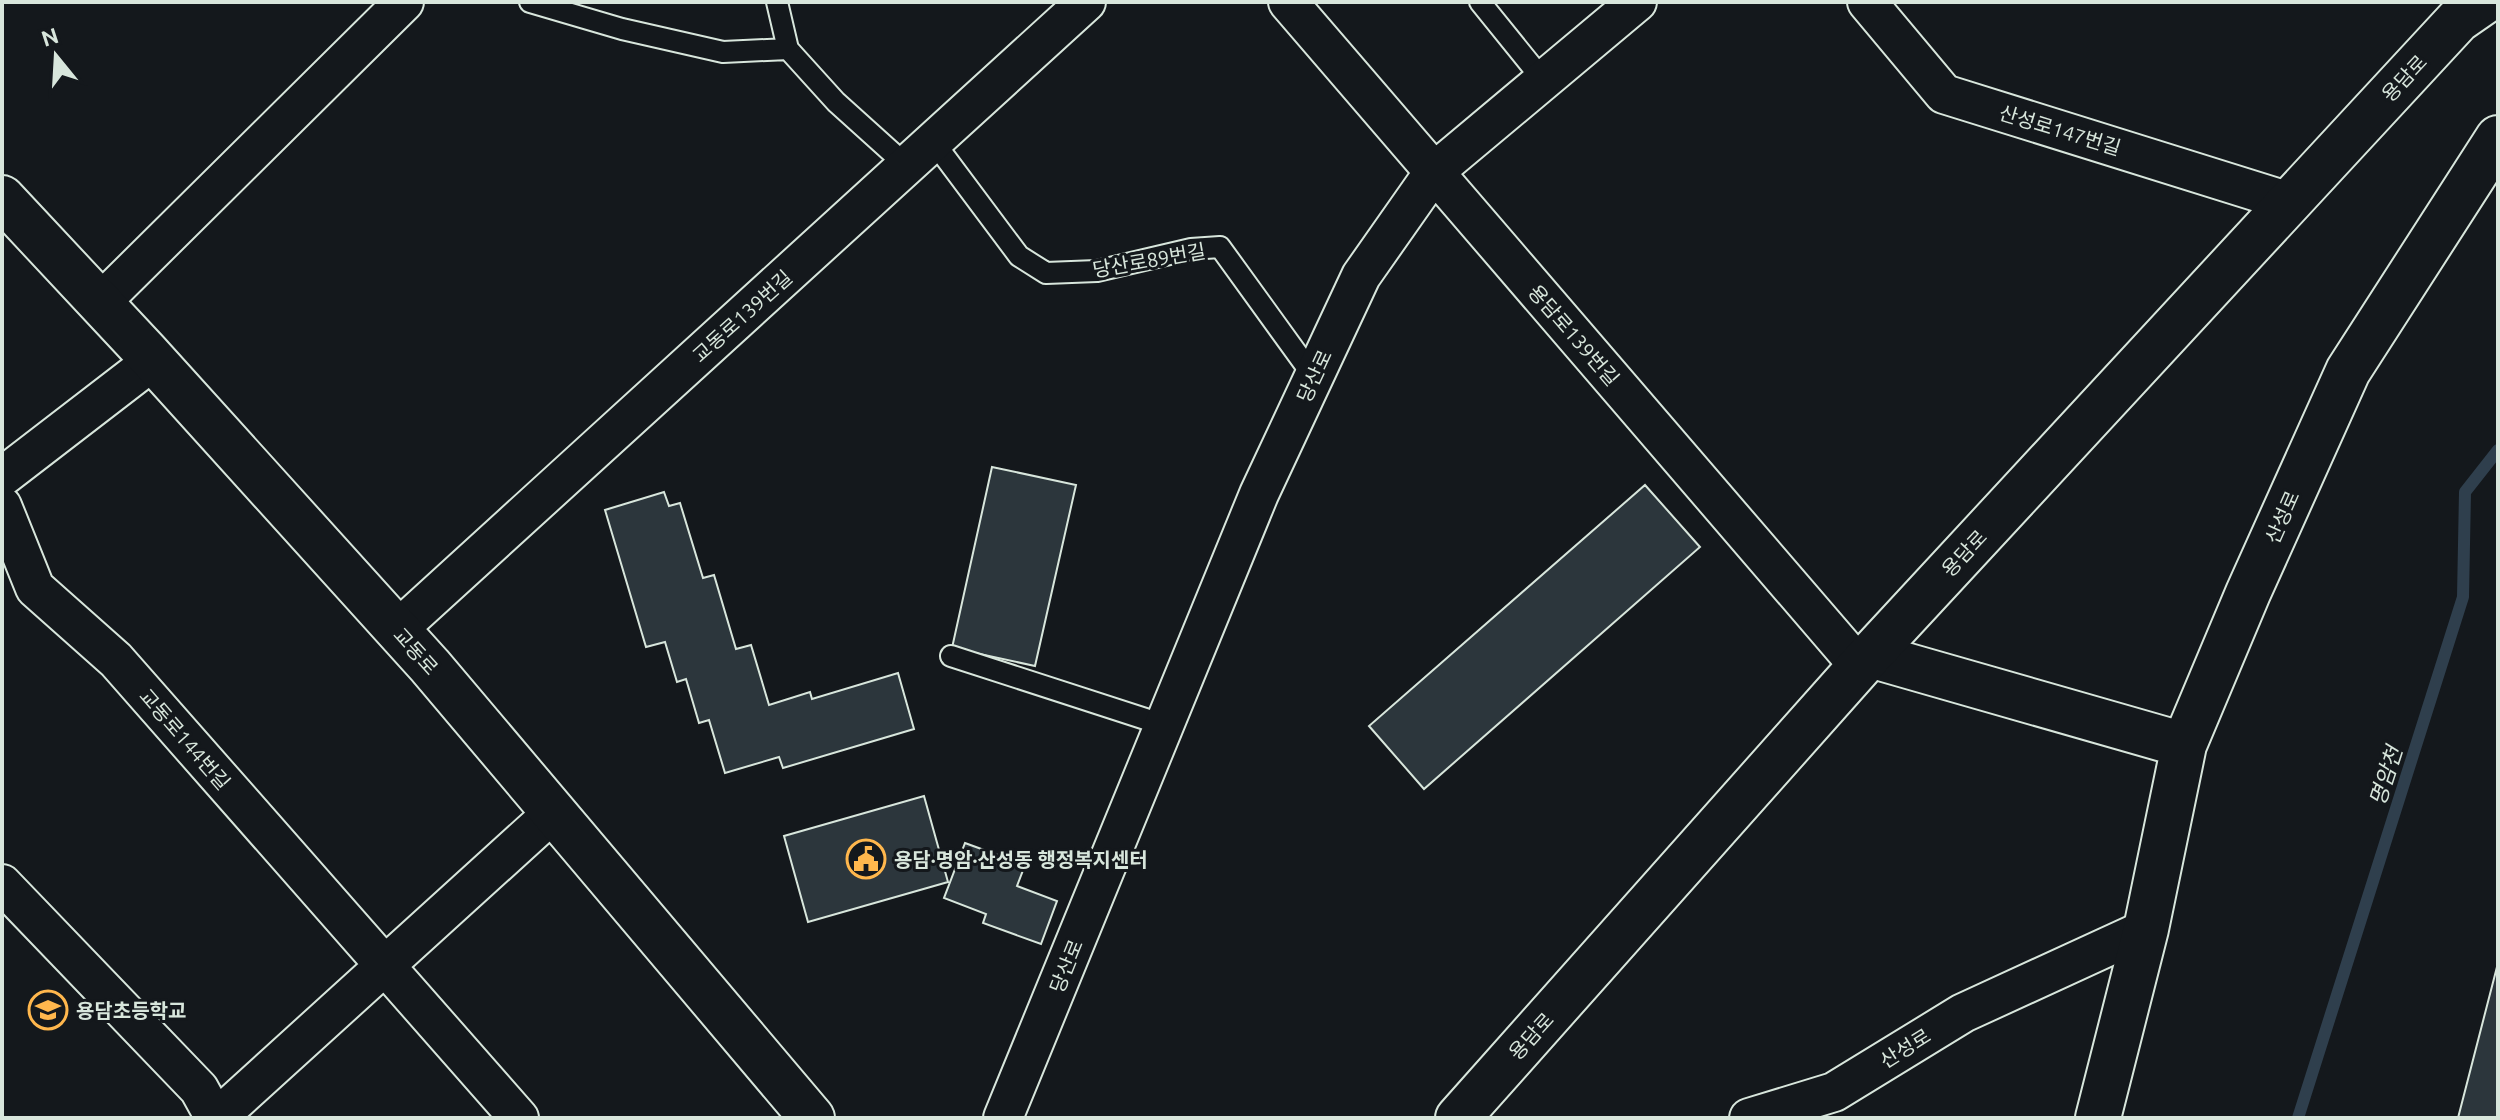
<svg xmlns="http://www.w3.org/2000/svg" width="2500" height="1120" font-family="Ubuntu,'Noto Sans KR',sans-serif">
<style>
.lines{fill:none;stroke-linecap:round;stroke-linejoin:round}
.stream{stroke:#2f3f4d;stroke-width:12}
.building{fill:#2c363c;stroke:#d8e6dc;stroke-width:2}
.service-casing{stroke:#d8e6dc;stroke-width:24}
.minor-casing{stroke:#d8e6dc;stroke-width:42}
.tertiary-casing{stroke:#d8e6dc;stroke-width:48}
.secondary-casing{stroke:#d8e6dc;stroke-width:48}
.service{stroke:#14181c;stroke-width:20}
.minor{stroke:#14181c;stroke-width:38}
.tertiary{stroke:#14181c;stroke-width:44}
.secondary{stroke:#14181c;stroke-width:44}
.labels{text-anchor:middle;dominant-baseline:central;stroke-width:6;stroke-linejoin:round;paint-order:stroke}
.street-label{font-size:20px;fill:#d8e6dc;stroke:#14181c}
.poi-label{font-size:20px;font-weight:bold;fill:#d8e6dc;stroke:#14181c;text-anchor:start}
.water-label{font-size:22px;font-style:italic;fill:#d8e6dc;stroke:#14181c}
</style>
<rect width="100%" height="100%" fill="#14181c"/>
<g class="lines">
<path class="stream" d="M2298,1118l165,-521 2,-105 33,-42"/>
</g>
<path class="building" d="M992,467l84,18 -41,181 -83,-18z
M1645,485l55,62 -276,242 -55,-63z
M664,492l5,14 11,-3 23,75 11,-3 22,74 15,-4 18,60 41,-13 2,7 86,-26 16,56 -131,39 -4,-11 -54,16 -16,-53 -10,3 -13,-44 -9,3 -12,-40 -19,5 -41,-137z
M924,796l24,86 -140,40 -24,-86z
M965,843l60,22 -8,21 40,15 -16,43 -58,-21 3,-9 -42,-16z
M2498,963v155h-40z"/>
<g class="lines">
<defs>
<path id="service" d="M530,2l92,27 101,23 65,-3
M777,2l11,47 48,53 71,64
M1480,2l63,78
M933,141l86,115 27,17 51,-2 94,-22 29,-2 94,130
M951,656l213,69"/>
<path id="minor" d="M1288,2l572,665
M1867,2l77,92 346,108
M100,303l304,-301
M2,477l152,-117
M2,506l33,82 81,72 403,458
M397,630l689,-628
M2,884l197,205 16,29
M217,1118l337,-306
M1003,1118l256,-624 102,-218 73,-104 203,-170
M1749,1118l85,-26 129,-79 183,-84"/>
<path id="tertiary" d="M2,198l144,154 284,314 382,452
M1870,655l314,90
M2098,1118l48,-189 38,-184 64,-152 100,-222 150,-233"/>
<path id="secondary" d="M1458,1118l412,-463 588,-635 26,-18"/>
</defs>
<use href="#service" class="service-casing"/>
<use href="#minor" class="minor-casing"/>
<use href="#tertiary" class="tertiary-casing"/>
<use href="#secondary" class="secondary-casing"/>
<use href="#service" class="service"/>
<use href="#minor" class="minor"/>
<use href="#tertiary" class="tertiary"/>
<use href="#secondary" class="secondary"/>
</g>
<defs>
<symbol id="civic-ring" viewBox="-11 -11 22 22"><circle r="9.5" fill="#14181c" stroke="#ffb74d" stroke-width="1.5"/><path d="M-.6-6.5H3V-4.5H.6V-3L4-1V1h2V6H-6V1h2V-1L-.6-3ZM-1.2 2.5V6h2.4V2.5Z" fill="#ffb74d"/></symbol>
<symbol id="school-ring" viewBox="-11 -11 22 22"><circle r="9.5" fill="#14181c" stroke="#ffb74d" stroke-width="1.5"/><path d="M0-5L7-2L0 1L-7-2ZM-4 1L0 2.5L4 1V4Q0 6-4 4Z" fill="#ffb74d"/></symbol>
</defs>
<g fill-rule="evenodd">
<use href="#civic-ring" x="844" y="837" width="44" height="44"/>
<use href="#school-ring" x="26" y="988" width="44" height="44"/>
</g>
<g class="labels">
<g class="street-label">
<text transform="translate(2404 78) rotate(-47)">용담로</text>
<text transform="translate(2060 130) rotate(17)">산성로147번길</text>
<text transform="translate(1149 260) rotate(-10)">당산로89번길</text>
<text transform="translate(742 316) rotate(-42)">교동로139번길</text>
<text transform="translate(1574 335) rotate(49)">용담로139번길</text>
<text transform="translate(1314 376) rotate(-65)">당산로</text>
<text transform="translate(2282 517) rotate(-66)">산성로</text>
<text transform="translate(1964 553) rotate(-47)">용담로</text>
<text transform="translate(416 651) rotate(48)">교동로</text>
<text transform="translate(185 739) rotate(49)">교동로144번길</text>
<text transform="translate(1066 966) rotate(-68)">당산로</text>
<text transform="translate(1531 1036) rotate(-48)">용담로</text>
<text transform="translate(1905 1048) rotate(-32)">산성로</text>
</g>
<g class="poi-label">
<text x="894" y="859">용담·명암·산성동 행정복지센터</text>
<text x="76" y="1010">용담초등학교</text>
</g>
<g class="water-label">
<text transform="translate(2385 776) rotate(-72)">명암천</text>
</g>
</g>
<rect width="2500" height="1120" fill="none" stroke="#d8e6dc" stroke-width="8"/>
<g transform="translate(56 56) rotate(342)" stroke="#14181c" stroke-width="6" paint-order="stroke">
<path d="M0-6L14 30L0 20L-14 30Z" fill="#d8e6dc"/>
<text y="-12" font-size="22" font-weight="bold" text-anchor="middle" fill="#d8e6dc">N</text>
</g>
</svg>
